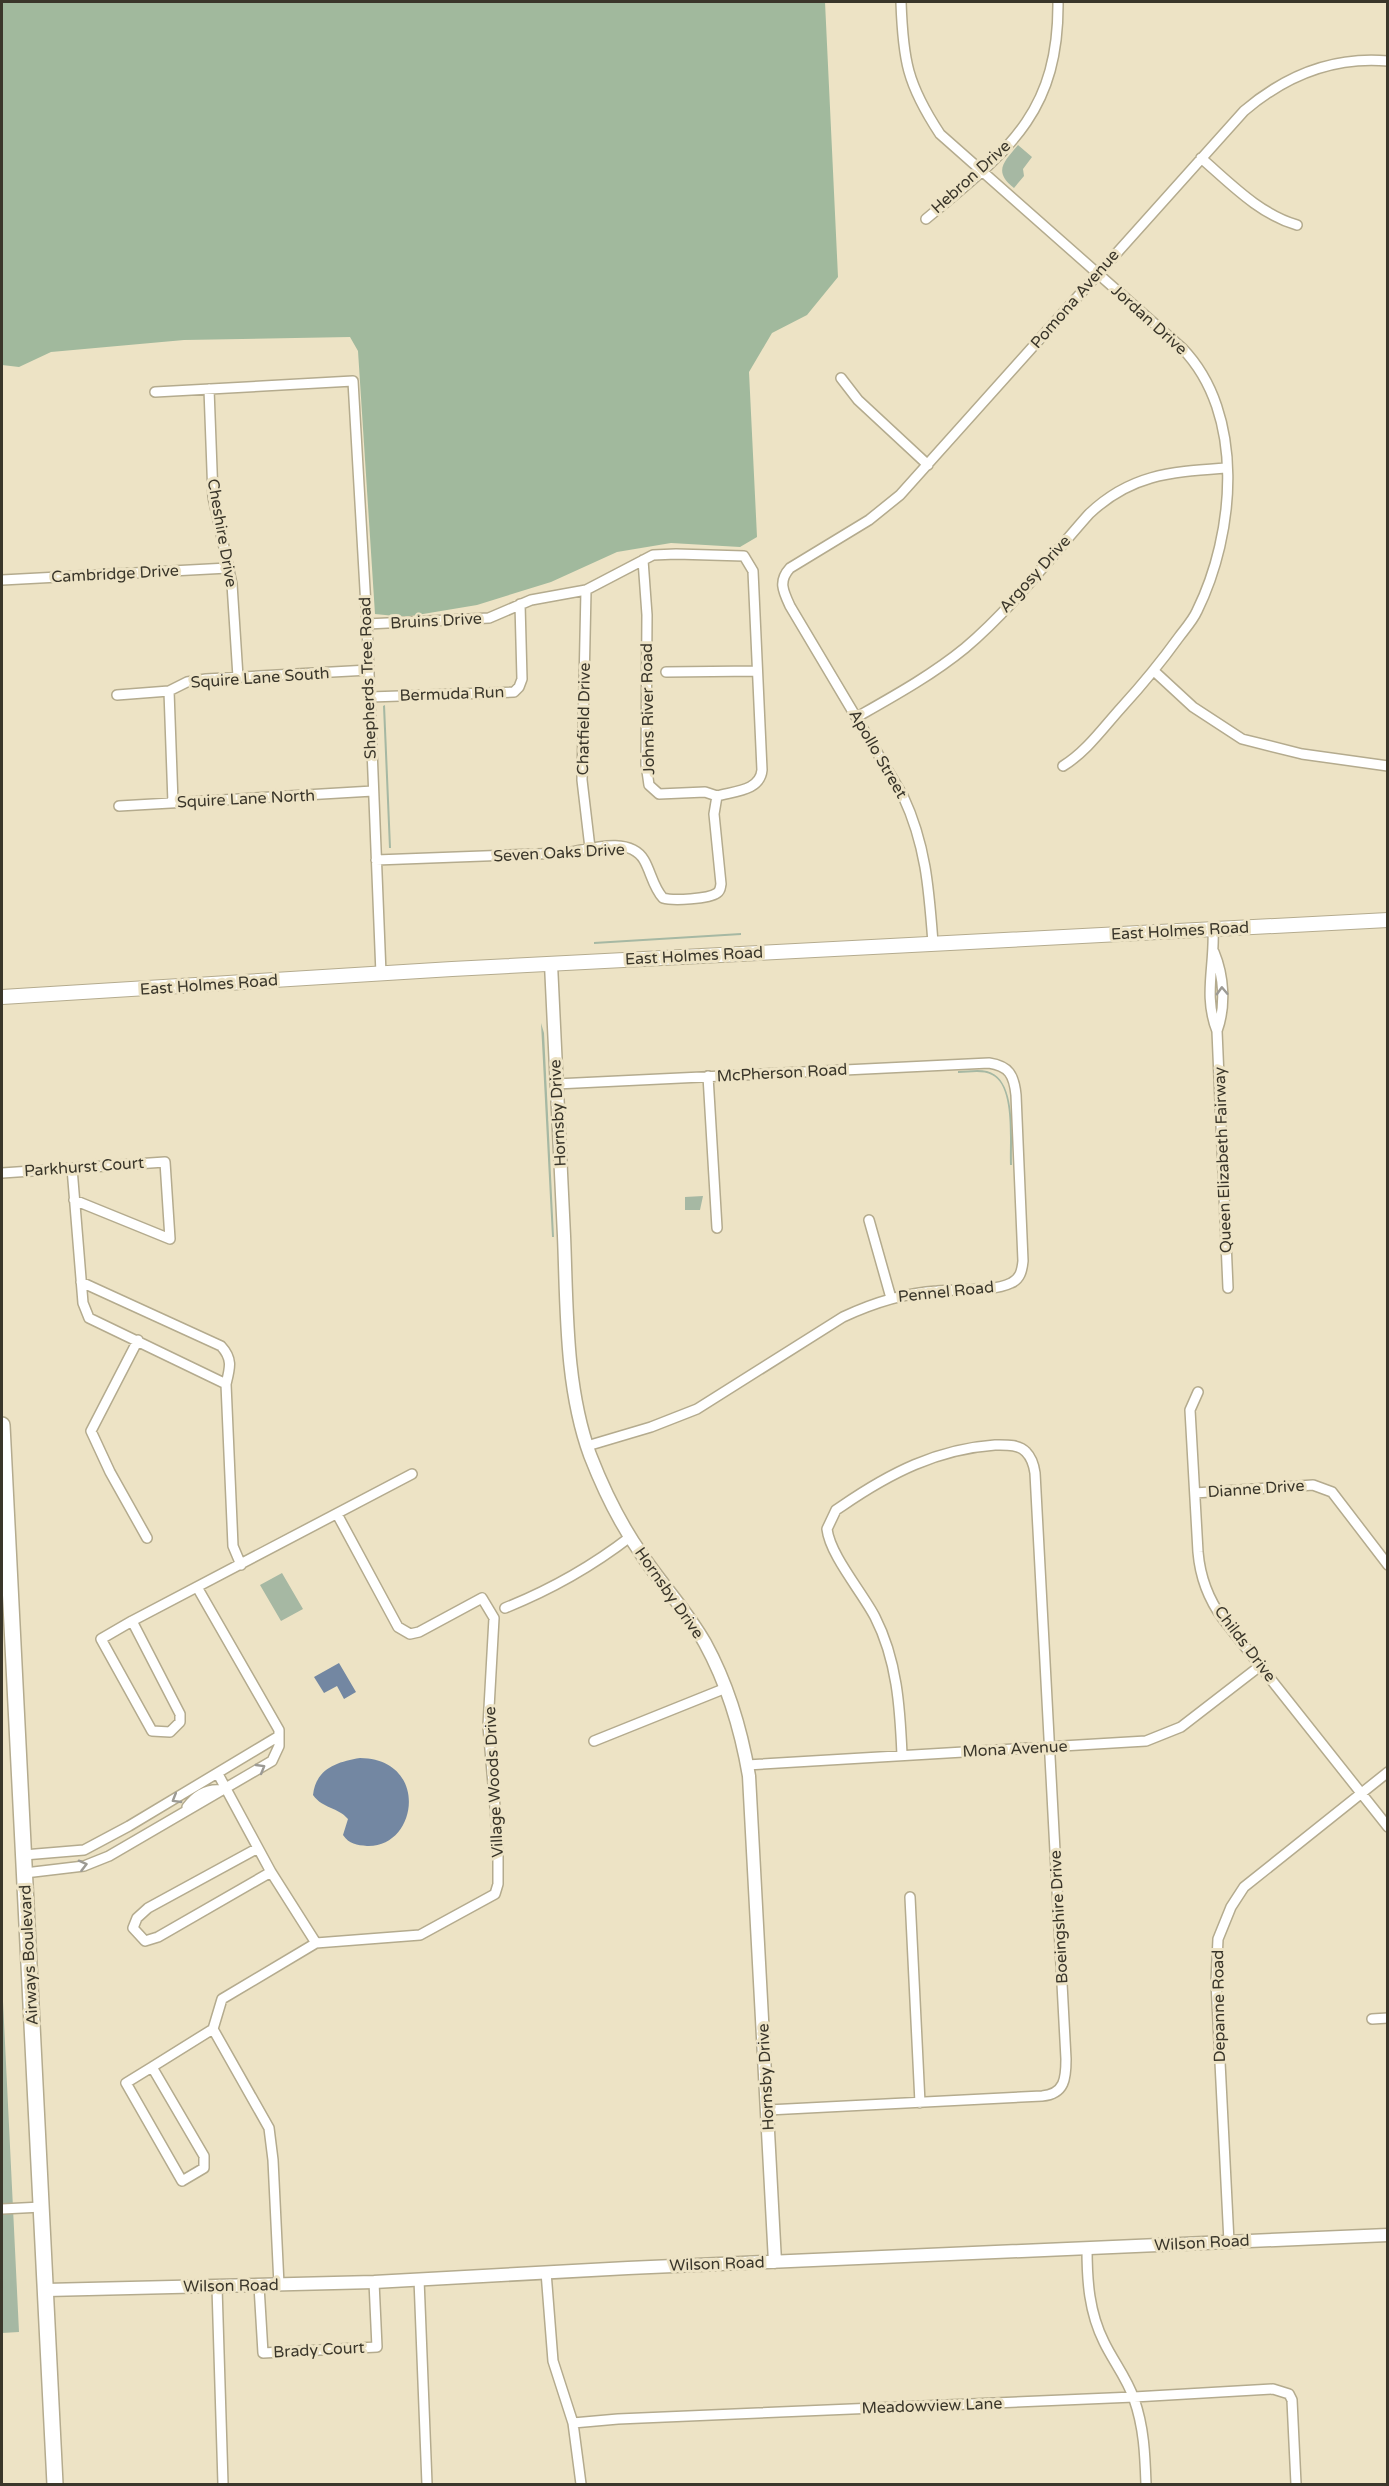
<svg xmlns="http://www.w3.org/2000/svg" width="1389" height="2486" font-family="'Varela Round',sans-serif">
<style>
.green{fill:#a6b8a3}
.forest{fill:#a1b99d}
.water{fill:#7387a2}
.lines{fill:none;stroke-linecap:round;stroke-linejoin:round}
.minor-casing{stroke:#b4ab8e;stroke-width:12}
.tertiary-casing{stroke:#b4ab8e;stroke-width:15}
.secondary-casing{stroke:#b4ab8e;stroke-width:16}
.primary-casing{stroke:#b4ab8e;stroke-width:18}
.minor{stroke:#fff;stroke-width:9}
.tertiary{stroke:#fff;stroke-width:12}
.secondary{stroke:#fff;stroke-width:14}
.primary{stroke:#fff;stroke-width:15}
.oneway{stroke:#9c9a94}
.labels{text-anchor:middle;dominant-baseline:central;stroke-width:6;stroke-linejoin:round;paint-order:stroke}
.street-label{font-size:16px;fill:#3a362a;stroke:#ede3c5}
</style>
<rect width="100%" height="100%" fill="#ede3c5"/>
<path class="green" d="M1018,145l14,12 -9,12 1,7 -10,12c-22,-17 -9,-27 4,-43z
M385,705l6,143h-2l-6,-142z
M741,933v2l-147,9v-2z
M541,1023l3,10 10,204h-2z
M958,1071c9,0 20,-2 29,0 31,8 24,68 25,94h-2c-1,-23 5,-79 -18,-90 -10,-5 -23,-2 -34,-2z
M703,1196l-3,14h-15v-13z
M282,1573l21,36 -22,12 -21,-36z
M2,1981l17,351 -17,1z"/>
<path class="forest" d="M2,2h823l13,275 -31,38 -35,18 -23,39 8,165 -17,10 -69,-4 -54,9 -66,30 -74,23 -72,12 -30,-3 -17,-263 -8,-14 -166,3 -133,12 -32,15 -17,-2z"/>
<path class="water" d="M339,1663l17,29 -12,7 -7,-13 -13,7 -10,-16z
M360,1758c70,1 58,90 7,88 -10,-1 -18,-2 -24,-11l5,-16c-10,-12 -25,-10 -35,-24 3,-26 23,-33 47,-37z"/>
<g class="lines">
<defs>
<path id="minor" d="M901,2c2,58 6,82 39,132l242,214c64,66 53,186 15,263 -4,9 -12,18 -18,26 -18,25 -37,48 -58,71 -18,20 -35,44 -58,58
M1201,158c29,25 58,56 96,67
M926,219c80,-67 133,-104 132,-217
M841,378l17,22 70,65
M209,389l4,108 19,87 6,93
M155,392l198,-11 14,243 14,350
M643,560l4,55 -1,149 3,21 10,9 46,-2 12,4
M2,580l226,-12
M586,590l-4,190 8,68
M367,624l122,-6 42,-18 55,-10 67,-35 23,-1 68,2 9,15 9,199c-2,21 -28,21 -45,26l-3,18 7,70c-1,4 0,6 -4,9 -8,6 -44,8 -54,5 -10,-11 -12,-26 -19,-38 -15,-25 -57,-10 -79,-7l-189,7
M1154,671l39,36 49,32 60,15 86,12
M666,672l91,-1
M169,691l4,112
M117,695l52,-4 18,-9 19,-3 163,-9
M370,697l144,-5 5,-5 3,-8 -2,-75
M857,717c37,-21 75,-42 108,-69 46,-39 84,-89 124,-134 42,-40 82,-42 137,-46
M119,806l254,-15
M1213,930c2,35 -10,66 4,101l11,257
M933,943c-4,-53 -7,-98 -30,-147l-113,-190c-7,-15 -12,-25 0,-38l79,-48 31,-25 344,-384c41,-35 89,-55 144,-50
M1214,952c10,24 12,54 3,79
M708,1076l9,152
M556,1084l433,-21c20,3 25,12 27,32l7,166c-1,10 -3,18 -12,22 -18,9 -54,6 -74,8 -34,2 -64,12 -94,26l-146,92 -46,18 -64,19
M72,1168l11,135 6,15 137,66 7,162 8,19
M2,1173l163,-11 5,77 -96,-39
M869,1220l22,78
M81,1282l140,64c12,13 9,22 5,38
M138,1340l-47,91 19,41 37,66
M1198,1392l-8,18 8,142c2,24 11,48 25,67l165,208
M1195,1493l118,-8 19,7 56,73
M505,1608c45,-18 86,-41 125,-71
M132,1621l48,93v8l-10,10 -18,-1 -51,-92 31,-18 280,-147
M594,1741l132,-53
M747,1765l399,-24 35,-14 79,-61
M218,1774l53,98 45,71
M187,1807c9,-12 20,-19 35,-17
M258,1848l-110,60 -11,10 -4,10 12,13 13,-4 113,-65
M24,1855l60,-5 45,-24 150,-90
M25,1873l59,-7 25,-10 163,-95 7,-15v-16l-82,-143
M910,1897l10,206
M1372,2019l16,-1
M152,2067l-26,16 56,98 22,-13v-12l-52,-89 61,-38
M768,2110l274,-14c23,-2 24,-18 24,-37l-31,-586c-1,-7 -4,-16 -9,-21 -7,-8 -21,-7 -31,-7 -58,4 -105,28 -153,61l-6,4 -9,19c3,26 35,63 48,88 22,43 25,90 27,138
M2,2209l40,-2
M1229,2242l-13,-260 2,-43 13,-32 13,-20 144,-115
M1087,2248c0,33 2,64 17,94 9,19 23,36 30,57 10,28 11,56 12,85
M546,2272l7,89 20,62 8,61
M419,2279l8,205
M279,2285l-6,-125 -4,-32 -56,-99 9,-30 94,-56 104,-8 75,-41 3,-10v-42l-10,-116 6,-108 -12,-20 -63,34 -9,2 -12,-7 -61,-113
M259,2286l4,67 114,-6 -3,-65
M217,2287l6,197
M573,2423l45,-4 516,-22 139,-8 16,5 3,6 4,84"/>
<path id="tertiary" d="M551,964c4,91 9,181 13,272 3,72 1,150 26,219 14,36 30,69 52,100 20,30 45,56 63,88 23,42 36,86 44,133l26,486
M46,2290l328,-8 254,-14 760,-33"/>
<path id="secondary" d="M2,997l450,-28 936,-49"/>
<path id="primary" d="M2,1425l53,1059"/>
</defs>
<use href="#minor" class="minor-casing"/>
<use href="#tertiary" class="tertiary-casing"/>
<use href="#secondary" class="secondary-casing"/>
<use href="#primary" class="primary-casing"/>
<use href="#minor" class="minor"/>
<use href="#tertiary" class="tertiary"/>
<use href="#secondary" class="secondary"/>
<use href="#primary" class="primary"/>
</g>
<defs><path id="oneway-chevron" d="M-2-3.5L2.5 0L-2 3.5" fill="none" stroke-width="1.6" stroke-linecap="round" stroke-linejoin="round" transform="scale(1.5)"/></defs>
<g class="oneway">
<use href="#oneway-chevron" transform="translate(1222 991) rotate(-92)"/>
<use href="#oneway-chevron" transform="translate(261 1768) rotate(-30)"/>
<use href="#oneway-chevron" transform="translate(176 1799) rotate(149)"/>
<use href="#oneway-chevron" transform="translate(83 1865) rotate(-14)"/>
</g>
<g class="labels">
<g class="street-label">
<text transform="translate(971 177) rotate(-42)">Hebron Drive</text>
<text transform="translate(1075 299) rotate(-49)">Pomona Avenue</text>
<text transform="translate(1149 320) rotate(42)">Jordan Drive</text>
<text transform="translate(222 533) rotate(80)">Cheshire Drive</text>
<text transform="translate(115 574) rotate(-3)">Cambridge Drive</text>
<text transform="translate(1035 574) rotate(-48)">Argosy Drive</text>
<text transform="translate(436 621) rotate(-3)">Bruins Drive</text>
<text transform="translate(260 678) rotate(-4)">Squire Lane South</text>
<text transform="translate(368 678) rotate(-92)">Shepherds Tree Road</text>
<text transform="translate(452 694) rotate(-2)">Bermuda Run</text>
<text transform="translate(648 709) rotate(-91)">Johns River Road</text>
<text transform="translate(584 719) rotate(-89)">Chatfield Drive</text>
<text transform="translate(878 754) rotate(60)">Apollo Street</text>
<text transform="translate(246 799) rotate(-3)">Squire Lane North</text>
<text transform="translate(559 853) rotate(-3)">Seven Oaks Drive</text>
<text transform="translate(1180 931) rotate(-3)">East Holmes Road</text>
<text transform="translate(694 956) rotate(-3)">East Holmes Road</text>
<text transform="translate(209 985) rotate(-4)">East Holmes Road</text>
<text transform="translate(782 1073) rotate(-3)">McPherson Road</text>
<text transform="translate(558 1113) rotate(-93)">Hornsby Drive</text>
<text transform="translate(1223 1160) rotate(-92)">Queen Elizabeth Fairway</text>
<text transform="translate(84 1167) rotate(-4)">Parkhurst Court</text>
<text transform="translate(946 1292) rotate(-6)">Pennel Road</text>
<text transform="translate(1256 1489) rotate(-4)">Dianne Drive</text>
<text transform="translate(669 1593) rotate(55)">Hornsby Drive</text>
<text transform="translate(1245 1644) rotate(53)">Childs Drive</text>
<text transform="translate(1015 1749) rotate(-3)">Mona Avenue</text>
<text transform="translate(494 1782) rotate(-93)">Village Woods Drive</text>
<text transform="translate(1059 1917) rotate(-93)">Boeingshire Drive</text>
<text transform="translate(29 1955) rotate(-93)">Airways Boulevard</text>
<text transform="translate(1219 2006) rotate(-91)">Depanne Road</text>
<text transform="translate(766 2077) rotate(-93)">Hornsby Drive</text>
<text transform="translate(1202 2243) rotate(-3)">Wilson Road</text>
<text transform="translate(717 2264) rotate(-2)">Wilson Road</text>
<text transform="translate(231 2286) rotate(-1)">Wilson Road</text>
<text transform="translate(319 2350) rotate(-3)">Brady Court</text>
<text transform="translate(932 2406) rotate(-2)">Meadowview Lane</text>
</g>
</g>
<rect width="1389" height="2486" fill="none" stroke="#3a362a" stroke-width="6"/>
</svg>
